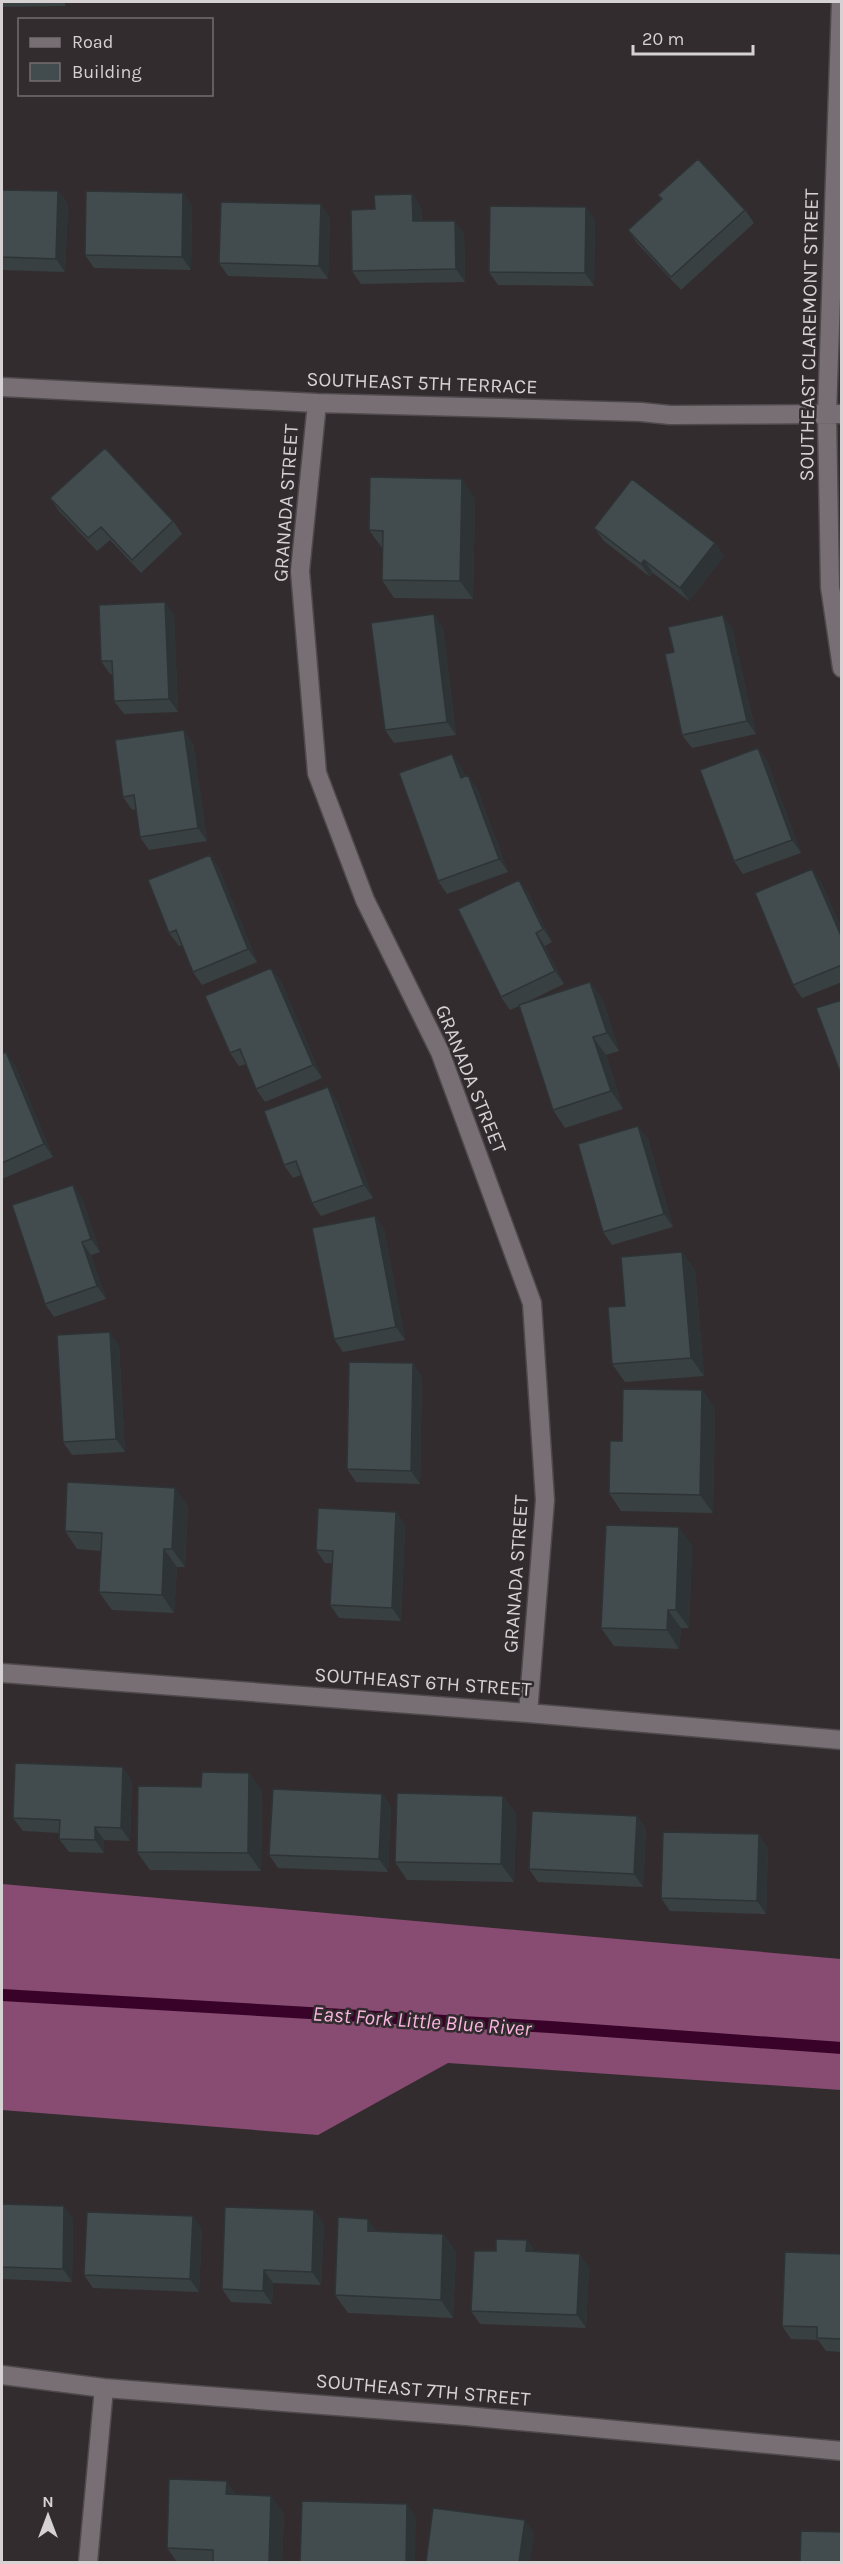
<svg xmlns="http://www.w3.org/2000/svg" width="843" height="2564" font-family="Karla,sans-serif">
<style>
.forest{fill:#884c72}
.lines{fill:none;stroke-linecap:round;stroke-linejoin:round}
.stream{stroke:#390329;stroke-width:12}
.minor-casing{stroke:#4f494c;stroke-width:21}
.minor{stroke:#776f73;stroke-width:18}
.wall{fill:#394042}
.shaded-wall{fill:#2e3436}
.building{fill:#424b4d;stroke:#2e3436;stroke-width:1.5}
.labels{text-anchor:middle;dominant-baseline:central;stroke-width:5;stroke-linejoin:round;paint-order:stroke}
.street-label{font-size:20px;fill:#d6d2d4;stroke:#322c2f}
.water-label{font-size:21px;font-style:italic;fill:#fdb5e1;stroke:#322c2f}
</style>
<rect width="100%" height="100%" fill="#322c2f"/>
<path class="forest" d="M2,1884l839,75v131l-393,-27 -130,72 -316,-25z"/>
<g class="lines">
<path class="stream" d="M2,1995l548,32 292,21"/>
<defs>
<path id="minor" d="M841,2l-14,412 3,173 12,81
M2,387l315,16 324,9 29,3 172,-1
M317,403l-17,168 17,202 48,127 75,152 92,251 13,197 -17,213
M2,1673l526,40 314,27
M2,2375l102,13 362,28 376,35
M88,2562l16,-174"/>
</defs>
<use href="#minor" class="minor-casing"/>
<use href="#minor" class="minor"/>
</g>
<path class="wall" d="M2,2h63v4l-63,1z
M2,190l56,1 10,13 -3,68 -63,-2z
M183,193l9,13 -1,64 -97,-2 -9,-13z
M412,194l9,13 1,14 42,13 1,48 -104,2 -9,-13 23,-62z
M658,195l87,15 9,13 -73,67 -44,-47 -9,-13 33,-30z
M330,217l-2,62 -100,-3 -9,-13z
M595,220l-1,66 -96,-1 -9,-13z
M50,498l123,23 9,13 -41,39 -31,-33 -13,11 -38,-40z
M475,498l-2,101 -79,-1 -12,-18v-32l-13,-18z
M594,528l121,15 9,13 -35,45 -36,-28 -3,4 -46,-36z
M174,615l4,97 -54,2 -10,-13 -1,-27h-3l-9,-13z
M443,628l13,107 -62,8 -9,-13z
M732,628l24,106 -64,14 -10,-13 -8,-83z
M193,743l14,98 -58,9 -9,-13 -4,-28 -4,1 -9,-13z
M758,748l9,13 34,92 -58,21 -9,-13z
M461,767l4,10 12,11 31,84 -61,22 -9,-13z
M219,868l38,94 -55,23 -9,-13 -11,-27 -3,1 -10,-13z
M821,882l21,48v52l-40,16 -9,-13z
M528,893l24,49 -7,4 19,38 -37,18 63,-20 13,18 16,51 -13,4 17,54 -58,19 -12,-18 -34,-104 -9,4 -9,-13z
M281,981l41,97 -57,24 -9,-13 -10,-25 -7,2 -9,-13z
M2,1054l13,11 38,92 -51,22z
M337,1101l36,97 -52,18 -9,-13 -11,-28 -8,3 -9,-13z
M648,1139l25,88 -61,18 -9,-13z
M82,1198l18,54 -9,3 15,44 -52,18 -9,-13z
M384,1229l21,111 -62,12 -9,-13z
M682,1252l13,18 9,106 -79,6 -13,-18 13,-58z
M119,1345l6,107 -53,3 -9,-13z
M422,1376l-2,108 -64,-2 -9,-13z
M702,1390l13,18 -2,105 -92,-2 -12,-18 13,-52z
M188,1506l-3,61h-8l-3,46 -62,-3 -13,-18 2,-41 -24,-2 -12,-18z
M396,1512l9,13 -4,96 -62,-3 -9,-13 2,-42h-7l-9,-13z
M692,1545l-3,83h-8l-2,21 -65,-3 -13,-18z
M249,1773l13,18 -1,80 -111,-1 -13,-18 64,-65z
M132,1780l-2,61 -26,-1v13l-35,-1 -10,-13 1,-6 -37,-2 -10,-13z
M382,1794l9,13 -3,65 -110,-4 -9,-13z
M503,1796l13,18 -2,68 -107,-2 -12,-18z
M637,1816l9,13 -3,58 -105,-5 -9,-13z
M768,1848l-2,66 -96,-3 -9,-13z
M2,2204l71,15 -1,63 -70,-3z
M324,2223l-3,62 -48,-2 -1,21 -41,-2 -9,-13z
M202,2229l-3,63 -106,-4 -9,-13z
M443,2234l13,18 -3,66 -105,-5 -13,-18z
M527,2240l8,12 54,15 -3,61 -106,-4 -9,-13 25,-60z
M842,2254v98l-16,-1 -8,-11 -27,-1 -9,-13z
M236,2494l48,20 -2,48h-105l-10,-14z"/>
<path class="shaded-wall" d="M58,191l10,13 -3,68 -9,-13z
M183,193l9,13 -1,64 -9,-13z
M412,194l9,13 1,27 -9,-13z
M321,204l9,13 -2,62 -9,-13z
M586,207l9,13 -1,66 -9,-13z
M455,221l9,13 1,48 -9,-13z
M462,479l13,19 -2,101 -13,-18z
M715,543l9,13 -35,45 -9,-13z
M644,560l9,13 -3,4 -9,-13z
M165,602l9,13 4,97 -9,-13z
M434,614l9,14 13,107 -9,-13z
M723,615l9,13 24,106 -9,-13z
M184,730l9,13 14,98 -9,-13z
M758,748l9,13 34,92 -9,-13z
M452,754l9,13 9,24 -9,-13z
M468,775l9,13 31,84 -9,-13z
M210,855l9,13 38,94 -9,-13z
M812,869l9,13 21,48v8z
M519,880l9,13 24,49 -9,-13z
M536,933l9,13 19,38 -9,-13z
M271,968l10,13 41,97 -9,-13z
M590,982l13,18 16,51 -12,-18z
M593,1037l13,18 17,54 -12,-18z
M6,1052l9,13 38,92 -9,-13z
M328,1087l9,14 36,97 -9,-13z
M638,1126l10,13 25,88 -9,-13z
M73,1185l9,13 18,54 -9,-13z
M375,1216l9,13 21,111 -9,-13z
M82,1242l9,13 15,44 -9,-13z
M682,1252l13,18 9,106 -13,-18z
M110,1332l9,13 6,107 -9,-13z
M413,1363l9,13 -2,108 -9,-13z
M702,1390l13,18 -2,105 -13,-18z
M175,1488l13,18 -3,61 -13,-18z
M396,1512l9,13 -4,96 -9,-13z
M679,1527l13,18 -3,83 -13,-18z
M164,1549l13,18 -3,46 -12,-18z
M668,1610l13,18 -2,21 -12,-19z
M123,1767l9,13 -2,61 -9,-13z
M249,1773l13,18 -1,80 -13,-18z
M382,1794l9,13 -3,65 -9,-13z
M503,1796l13,18 -2,68 -13,-18z
M637,1816l9,13 -3,58 -9,-13z
M95,1827l9,13v13l-9,-13z
M759,1834l9,14 -2,66 -9,-13z
M64,2206l9,13 -1,63 -9,-13z
M314,2210l10,13 -3,62 -9,-13z
M193,2216l9,13 -3,63 -9,-13z
M368,2219l13,18 -13,-6z
M443,2234l13,18 -3,66 -12,-18z
M527,2240l9,14 -10,-3z
M580,2254l9,13 -3,61 -9,-13z
M264,2270l9,13 -1,21 -9,-13z
M227,2481l12,18 -13,-5z
M271,2496l13,18 -2,48h-13z
M407,2504l9,13 -1,45h-9z
M525,2520l9,13 -4,29h-11z"/>
<path class="building" d="M698,159l47,51 -74,67 -43,-47 34,-31 -4,-4z
M2,190l56,1 -2,68 -54,-2z
M86,191l97,2 -1,64 -97,-2z
M412,194l1,27h42l1,48 -104,2 -1,-61 24,-1 -1,-14z
M221,202l100,2 -2,62 -100,-3z
M490,206l96,1 -1,66 -96,-1z
M105,448l68,73 -41,39 -31,-33 -13,11 -38,-40z
M370,477l92,2 -2,102 -78,-1 1,-49 -14,-1z
M632,479l83,64 -35,45 -36,-28 -3,4 -47,-36z
M165,602l4,97 -55,2 -2,-40h-11l-2,-56z
M434,614l13,108 -62,8 -14,-107z
M723,615l24,106 -65,14 -17,-81 9,-2 -6,-25z
M184,730l14,98 -58,9 -6,-42 -11,2 -8,-57z
M758,748l34,92 -58,21 -34,-91z
M452,754l9,24 7,-3 31,84 -61,22 -39,-108z
M210,855l38,94 -55,23 -17,-42 -7,3 -21,-53z
M812,869l30,69v27l-49,20 -38,-92z
M519,880l24,49 -7,4 19,38 -54,26 -43,-88z
M271,968l42,97 -57,24 -16,-40 -10,4 -25,-57z
M590,982l17,51 -14,4 18,54 -58,19 -34,-105z
M842,1000v77l-26,-69z
M6,1052l38,92 -42,19v-109z
M328,1087l36,98 -52,18 -16,-42 -12,4 -20,-54z
M638,1126l26,88 -61,18 -25,-88z
M73,1185l18,54 -9,3 15,44 -52,18 -33,-99z
M375,1216l21,111 -62,12 -22,-111z
M682,1252l9,106 -79,6 -4,-57 17,-1 -4,-49z
M110,1332l6,107 -53,3 -6,-107z
M349,1362l64,1 -2,108 -64,-2z
M623,1389l79,1 -2,105 -91,-2 1,-52h12z
M67,1482l108,6 -3,61h-8l-2,46 -63,-3 3,-59 -37,-2z
M318,1508l78,4 -4,96 -62,-3 3,-54 -17,-1z
M606,1525l73,2 -3,83h-8l-1,20 -66,-2z
M15,1763l108,4 -2,61 -26,-1v13l-36,-1 1,-19 -47,-2z
M202,1772l47,1 -1,80 -111,-1 1,-66 63,1z
M273,1789l109,5 -3,65 -110,-4z
M397,1793l106,3 -2,68 -106,-2z
M532,1811l105,5 -3,58 -105,-5z
M663,1832l96,2 -2,67 -96,-3z
M2,2204l62,2 -1,63 -61,-2z
M225,2207l89,3 -2,62 -48,-2 -1,21 -41,-2z
M87,2212l106,4 -3,63 -106,-4z
M338,2217l30,2v12l75,3 -2,66 -106,-5z
M496,2239l31,1 -1,11 54,3 -3,61 -106,-4 3,-60h22z
M785,2252l57,2v85l-25,-1v-11l-35,-1z
M169,2479l58,2 -1,13 45,2 -2,66h-56v-12l-46,-2z
M302,2501l105,3 -1,58h-106z
M433,2508l92,12 -6,42h-93z
M801,2531l41,1v30h-42z"/>
<g class="labels">
<g class="street-label">
<text transform="translate(809 335) rotate(-89)">SOUTHEAST CLAREMONT STREET</text>
<text transform="translate(422 383) rotate(2)">SOUTHEAST 5TH TERRACE</text>
<text transform="translate(286 503) rotate(-86)">GRANADA STREET</text>
<text transform="translate(471 1079) rotate(68)">GRANADA STREET</text>
<text transform="translate(516 1574) rotate(-86)">GRANADA STREET</text>
<text transform="translate(423 1682) rotate(4)">SOUTHEAST 6TH STREET</text>
<text transform="translate(423 2390) rotate(5)">SOUTHEAST 7TH STREET</text>
</g>
<g class="water-label">
<text transform="translate(422 2021) rotate(4)">East Fork Little Blue River</text>
</g>
</g>
<rect width="843" height="2564" fill="none" stroke="#d6d2d4" stroke-width="6"/>
<rect x="18" y="18" width="195" height="78" fill="#322c2f" stroke="#746e71" stroke-width="1.5"/>
<rect x="30" y="38" width="30" height="9" fill="#776f73" stroke="#746e71" stroke-width="1.5"/>
<text x="72" y="48" font-size="18" fill="#d6d2d4">Road</text>
<rect x="30" y="63" width="30" height="18" fill="#424b4d" stroke="#746e71" stroke-width="1.5"/>
<text x="72" y="78" font-size="18" fill="#d6d2d4">Building</text>
<g transform="translate(48 2516)" stroke="#322c2f" stroke-width="4.5" paint-order="stroke">
<path d="M0-4.5L10 22L0 15L-10 22Z" fill="#d6d2d4"/>
<text y="-9" font-size="16" font-weight="bold" text-anchor="middle" fill="#d6d2d4">N</text>
</g>
<path d="M633 45v9h120v-9" fill="none" stroke="#d6d2d4" stroke-width="3"/>
<text x="642" y="45" font-size="18" fill="#d6d2d4" stroke="#322c2f" stroke-width="4.5" paint-order="stroke">20 m</text>
</svg>
